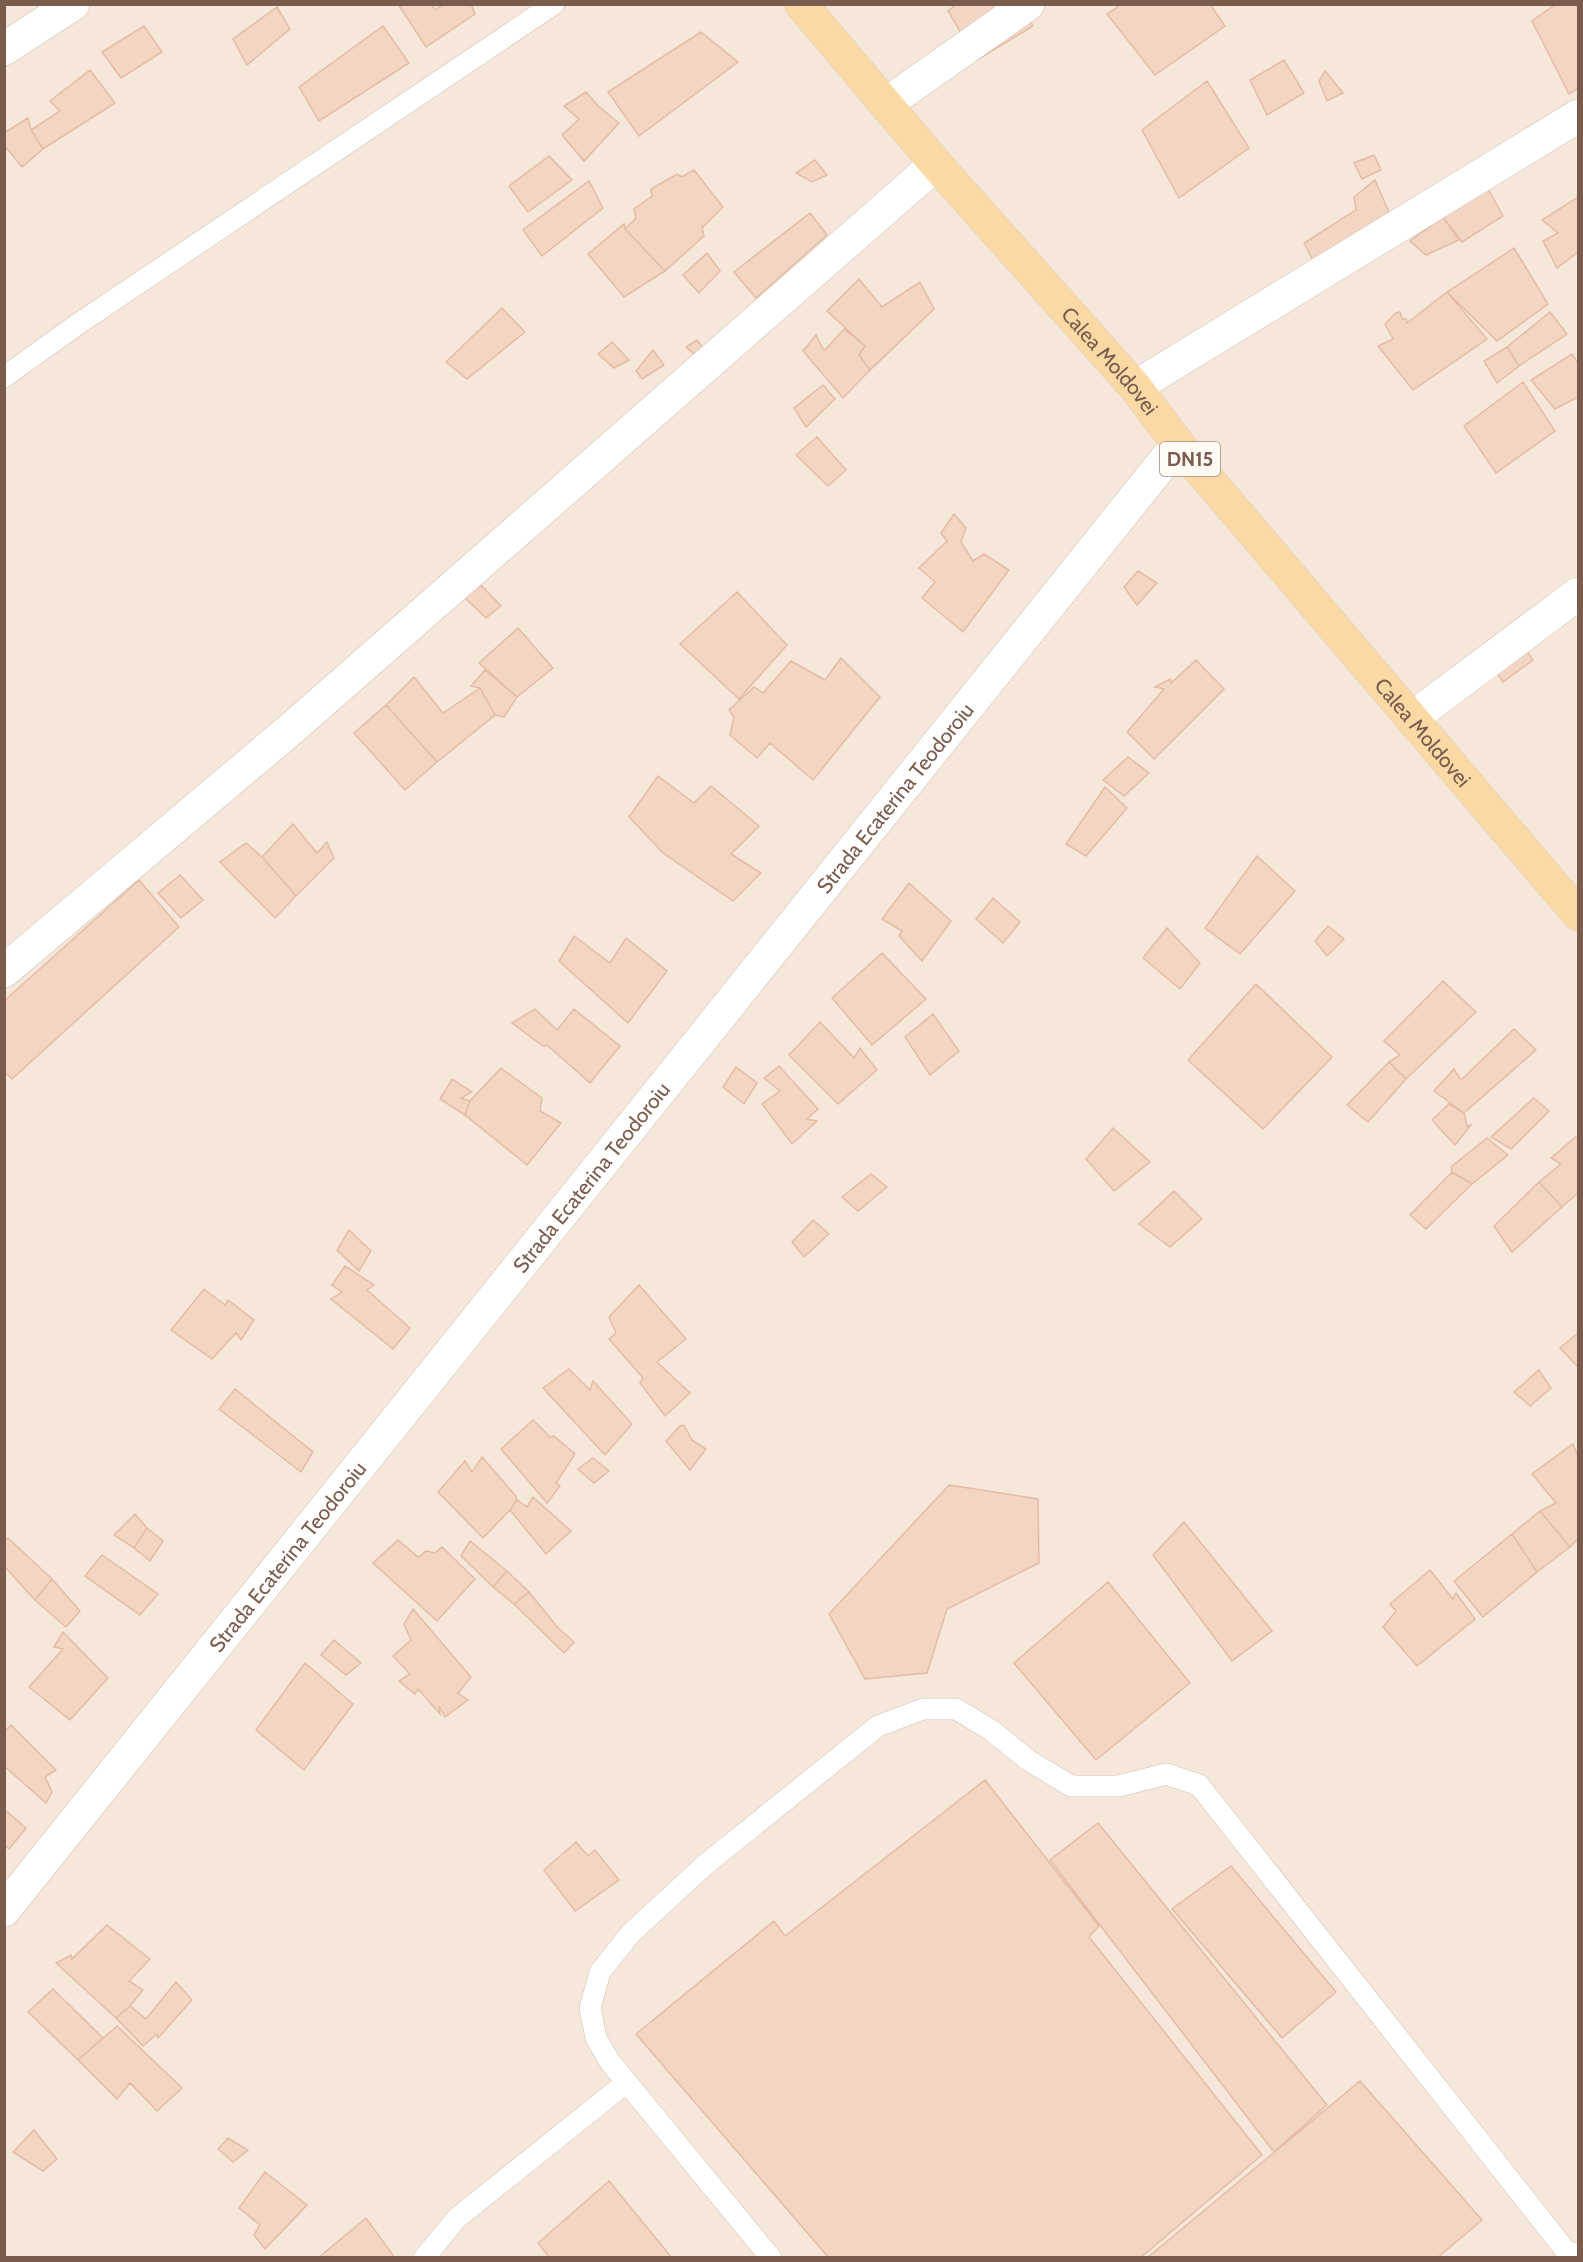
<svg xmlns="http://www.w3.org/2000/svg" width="1583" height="2262" font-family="Cabin,sans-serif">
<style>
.residential{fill:#f5e8da}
.building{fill:#f3d5c3;stroke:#e6bba3;stroke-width:1.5}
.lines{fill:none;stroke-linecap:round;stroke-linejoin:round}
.service-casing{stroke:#d1beb0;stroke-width:22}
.minor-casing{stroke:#d1beb0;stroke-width:34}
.primary-casing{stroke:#dad1cd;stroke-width:34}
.service{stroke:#fff;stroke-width:21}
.minor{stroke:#fff;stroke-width:33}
.primary{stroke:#fbd9a5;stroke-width:33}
.labels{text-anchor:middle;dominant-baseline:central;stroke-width:4.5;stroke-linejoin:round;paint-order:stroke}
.shield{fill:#fffaf3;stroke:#a28b7f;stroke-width:1.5}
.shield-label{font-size:20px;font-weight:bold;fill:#7a5c4d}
.street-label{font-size:21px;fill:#7a5c4d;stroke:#fffaf3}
</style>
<rect width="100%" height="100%" fill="#fdf6ec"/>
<path class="residential" d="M5,5h1573v2252h-1573z"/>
<path class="building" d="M398,4h33l4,6 9,-6h27l4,10 -49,33z
M957,4h64l12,22 -56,34 -29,-49z
M1122,4h88l15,22 -70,49 -48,-61z
M1556,4h22v84l-9,6 -37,-73z
M277,7l13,22 -43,36 -14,-26z
M144,26l18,26 -41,26 -19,-26z
M383,26l26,37 -90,58 -20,-34z
M701,32l37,30 -99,74 -31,-44z
M1284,60l20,33 -37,22 -17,-35z
M90,70l25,33 -72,46 -12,-19 29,-19 -10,-10z
M1325,71l18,22 -16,8 -8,-20z
M1207,81l42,67 -70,50 -37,-68z
M586,92l12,14 21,17 -35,38 -22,-26 17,-16 -15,-13z
M28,118l3,12 12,19 -21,18 -18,-22v-12z
M1374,155l7,15 -19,9 -8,-16z
M549,156l23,24 -44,32 -19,-26z
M815,160l12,15 -15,7 -16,-9z
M694,170l29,37 -21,21 2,8 -39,35 -40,-42 11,-11 -2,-9 18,-13 -1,-7 26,-15 5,3z
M1375,180l17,39 -74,51 -14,-27 52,-33 -2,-13z
M589,181l14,27 -61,48 -19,-26z
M1488,189l15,27 -41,26 -19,-25z
M1578,197v55l-21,16 -14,-27 15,-8 -16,-13z
M810,213l17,22 -71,63 -22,-26z
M1443,217l16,23 -33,15 -16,-14z
M624,224l1,5 40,42 -41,26 -36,-43z
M1514,248l34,56 -51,37 -50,-49z
M707,253l13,18 -21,22 -16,-18z
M859,279l23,28 38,-25 14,27 -64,61 -11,-15 6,-9 -38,-35z
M1447,292l40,47 -74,51 -35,-44 15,-7 -8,-15 11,-11 4,-1 2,7h4l1,4z
M502,308l23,24 -58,47 -21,-17z
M1550,312l17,22 -48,32 -12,-19z
M844,329l21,17 -6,9 11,15 -27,28 -40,-47 13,-16 8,16z
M697,340l6,8 -6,9 -11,-10z
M612,342l17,18 -15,8 -16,-14z
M1507,347l12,19 -22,17 -13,-22z
M653,350l11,15 -22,14 -6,-8z
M1572,354l6,9v34l-23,12 -24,-29z
M1523,382l32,49 -59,42 -32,-47z
M823,385l12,14 -29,28 -12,-19z
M817,437l29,33 -18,16 -32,-31z
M954,514l12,14 -5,14 12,19 11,-7 25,16 -46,62 -41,-34 13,-16 -16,-14 28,-27 -6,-8z
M1138,571l19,12 -20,22 -13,-18z
M478,582l23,24 -15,12 -22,-21z
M737,592l50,53 -48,54 -59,-55z
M518,628l35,40 -36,29 -38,-34z
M1520,642l13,18 -30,22 -11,-16z
M841,658l39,39 -67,83 -43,-37 -13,15 -27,-23 4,-18 -5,-7 25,-23 9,6 28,-32 34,19z
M1196,660l28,29 -70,70 -27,-27 37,-43 -9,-2 15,-8 1,4z
M485,670l32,27 -13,20 -9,-2 -15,-27 -9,-2z
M414,677l29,36 37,-25 15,27 -58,47 -51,-57z
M386,705l51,57 -32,28 -51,-57z
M1128,757l21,16 -25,23 -21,-16z
M658,776l36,27 17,-17 48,40 -28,28 30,19 -28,28 -70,-48 -34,-36z
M1105,787l22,21 -41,48 -20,-12z
M293,824l24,29 10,-11 7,16 -38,38 -34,-39z
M246,843l16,14 34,39 -21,22 -55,-56z
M1257,856l38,35 -55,63 -35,-26z
M180,875l23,25 -22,18 -23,-25z
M139,880l40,47 -167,152 -8,-8v-70z
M909,883l42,38 -29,40 -23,-25 3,-5 -20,-12z
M993,898l27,24 -17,21 -27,-24z
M1328,926l16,13 -17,17 -12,-15z
M1167,928l33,35 -20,26 -37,-31z
M574,936l36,27 16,-25 41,33 -39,52 -69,-62z
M882,953l44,46 -54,46 -40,-47z
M1443,981l33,31 -70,67 -17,-17 11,-7 -16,-14z
M1256,984l76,73 -69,72 -75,-69z
M535,1009l22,21 17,-21 46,37 -30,37 -43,-38 -4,1 -31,-23z
M933,1014l26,37 -29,24 -25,-38z
M820,1022l34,36 6,-10 17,22 -39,34 -49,-49z
M1514,1029l22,21 -72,63 -30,-22 20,-22 7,11z
M1389,1062l17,17 -38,43 -21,-17z
M779,1066l39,43 -11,10 10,2 -25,23 -30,-40 18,-13 -16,-13z
M736,1067l21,16 -13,21 -21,-17z
M501,1068l41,30 -2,13 21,12 -34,42 -62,-50 5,-14z
M452,1079l20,13 -11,6 9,3 -5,14 -25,-16z
M1534,1098l15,13 -38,38 -20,-12z
M1449,1104l15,9 3,13 4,-1 -16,20 -23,-25z
M1113,1128l37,34 -36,29 -28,-32z
M1578,1135v58l-16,14 -23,-25 22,-18 -10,-6z
M1487,1138l21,17 -36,29 -20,-12 -1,-5z
M1452,1172l20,12 -46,45 -16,-14z
M871,1174l16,13 -29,24 -16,-14z
M1539,1182l23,25 -50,45 -18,-26z
M1174,1191l28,28 -32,28 -31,-23z
M813,1220l16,14 -25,23 -12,-15z
M349,1230l22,21 -12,20 -22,-21z
M345,1266l29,19 -7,5 43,38 -17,21 -62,-50 11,-7 -10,-7z
M639,1285l47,54 -29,23 33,31 -25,23 -25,-33 3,-5 -34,-39 7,-6 -7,-16z
M204,1289l21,16 3,-5 26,20 -13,20 -5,-7 -24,26 -41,-29z
M1578,1333v32l-1,1 -17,-18z
M569,1369l21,21 3,-9 39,43 -27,31 -62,-67z
M1539,1370l12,18 -21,18 -16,-14z
M235,1389l78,63 -12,20 -82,-63z
M533,1420l17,17 4,-1 21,18 -19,29 4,3 -13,17 -46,-54z
M684,1425l8,15 14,9 -16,21 -24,-29 14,-15z
M1573,1444l5,12v83l-8,8 -30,-36 16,-8 -24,-29z
M482,1457l34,39 1,4 -7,10 -27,28 -45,-46 27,-31 7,11z
M593,1458l16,13 -15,12 -16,-14z
M949,1485l89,14 1,64 -92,46 -20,64 -62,6 -36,-65z
M533,1497l38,34 -25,23 -36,-44 7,-10 10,7z
M1540,1511l30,36 -33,25 -25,-38z
M135,1514l12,14 -13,20 -20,-13z
M1184,1522l88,109 -40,30 -79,-106z
M147,1528l16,13 -13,20 -16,-13z
M1512,1534l25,38 -54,45 -29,-36z
M8,1538l44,41 -17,21 -31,-34v-26z
M398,1540l20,17 8,-6 9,2 7,-6 33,32 -38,42 -64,-58z
M470,1541l37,30 -14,16 -32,-31z
M102,1555l56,39 -18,21 -55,-39z
M1430,1570l23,29 3,-6 19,26 -58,47 -34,-39 13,-16 -6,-7z
M507,1571l22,21 -15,12 -21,-17z
M52,1579l28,32 -14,16 -31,-27z
M1108,1582l82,101 -94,77 -82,-97z
M529,1592l29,36 16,14 -10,11 -50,-49z
M413,1609l58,68 -13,16 10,7 -23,17 -6,-11 1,8 -22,-25 -3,5 -16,-13 11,-7 -17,-18 18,-16 -7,-16z
M63,1632l45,46 -38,42 -41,-33 34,-38 -9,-2z
M334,1640l27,23 -15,12 -25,-20z
M305,1663l48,41 -49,66 -48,-40z
M11,1725l45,45 -11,7 7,15 -6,11 -42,-37v-34z
M985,1780l114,146 -10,11 173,218 -122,103h-311l-193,-224 138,-113 11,15z
M4,1809l22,19 -17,21 -5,-4z
M1098,1823l229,282 -53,47 -224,-292z
M576,1842l12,14 7,-6 24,30 -44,31 -31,-41z
M1231,1866l105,126 -54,46 -110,-129z
M107,1925l43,34 -21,22 14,9 -13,16 -14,12 -60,-55 15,-8 1,4z
M176,1982l16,18 -34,38 -1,-4 -14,12 -27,-28 14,-12 16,13z
M53,1989l50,49 -25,22 -50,-48z
M117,2026l65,62 -25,23 -27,-28 -13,16 -39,-39z
M1360,2081l122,139 -45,38h-290z
M34,2130l23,29 -14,12 -30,-19z
M228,2138l20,12 -15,12 -15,-13z
M265,2172l42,33 -42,44 -11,-14 6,-10 -21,-17z
M609,2181l63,77h-122l-12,-15z
M366,2218l29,40h-77z"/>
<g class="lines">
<defs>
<path id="service" d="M4,377l74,-53 476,-320
M424,2258l33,-40 170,-136
M771,2258l-161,-196 -14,-24 -6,-30 10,-36 31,-39 75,-69 172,-138 45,-17h33l35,21 37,30 43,26h48l47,-12 33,11 367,466 12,4"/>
<g id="minor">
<path d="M4,49l69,-45"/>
<path d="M886,104l142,-100"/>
<path d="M1135,387l443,-271"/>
<path d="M1412,718l166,-124"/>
<path d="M4,971l287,-242 645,-565"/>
<path id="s1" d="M4,1910l1174,-1466"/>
</g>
<g id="primary">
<path id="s2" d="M801,4l135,160 199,223 43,57 400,470"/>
</g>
</defs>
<use href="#service" class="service-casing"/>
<use href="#minor" class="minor-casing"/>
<use href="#primary" class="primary-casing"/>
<use href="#service" class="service"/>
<use href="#minor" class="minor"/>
<use href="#primary" class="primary"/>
</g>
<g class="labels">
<rect class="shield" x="1160" y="442" width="60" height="34" rx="4.5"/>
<g class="shield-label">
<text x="1190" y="459">DN15</text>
</g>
<g class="street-label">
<text stroke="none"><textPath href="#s2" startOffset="472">Calea Moldovei</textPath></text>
<text stroke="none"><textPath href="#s2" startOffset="958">Calea Moldovei</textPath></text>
<text stroke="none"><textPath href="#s1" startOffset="1425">Strada Ecaterina Teodoroiu</textPath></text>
<text stroke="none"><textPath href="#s1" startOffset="939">Strada Ecaterina Teodoroiu</textPath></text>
<text stroke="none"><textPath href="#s1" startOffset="453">Strada Ecaterina Teodoroiu</textPath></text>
</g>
</g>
<rect width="1583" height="2262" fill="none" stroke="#7a5c4d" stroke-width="12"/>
</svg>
